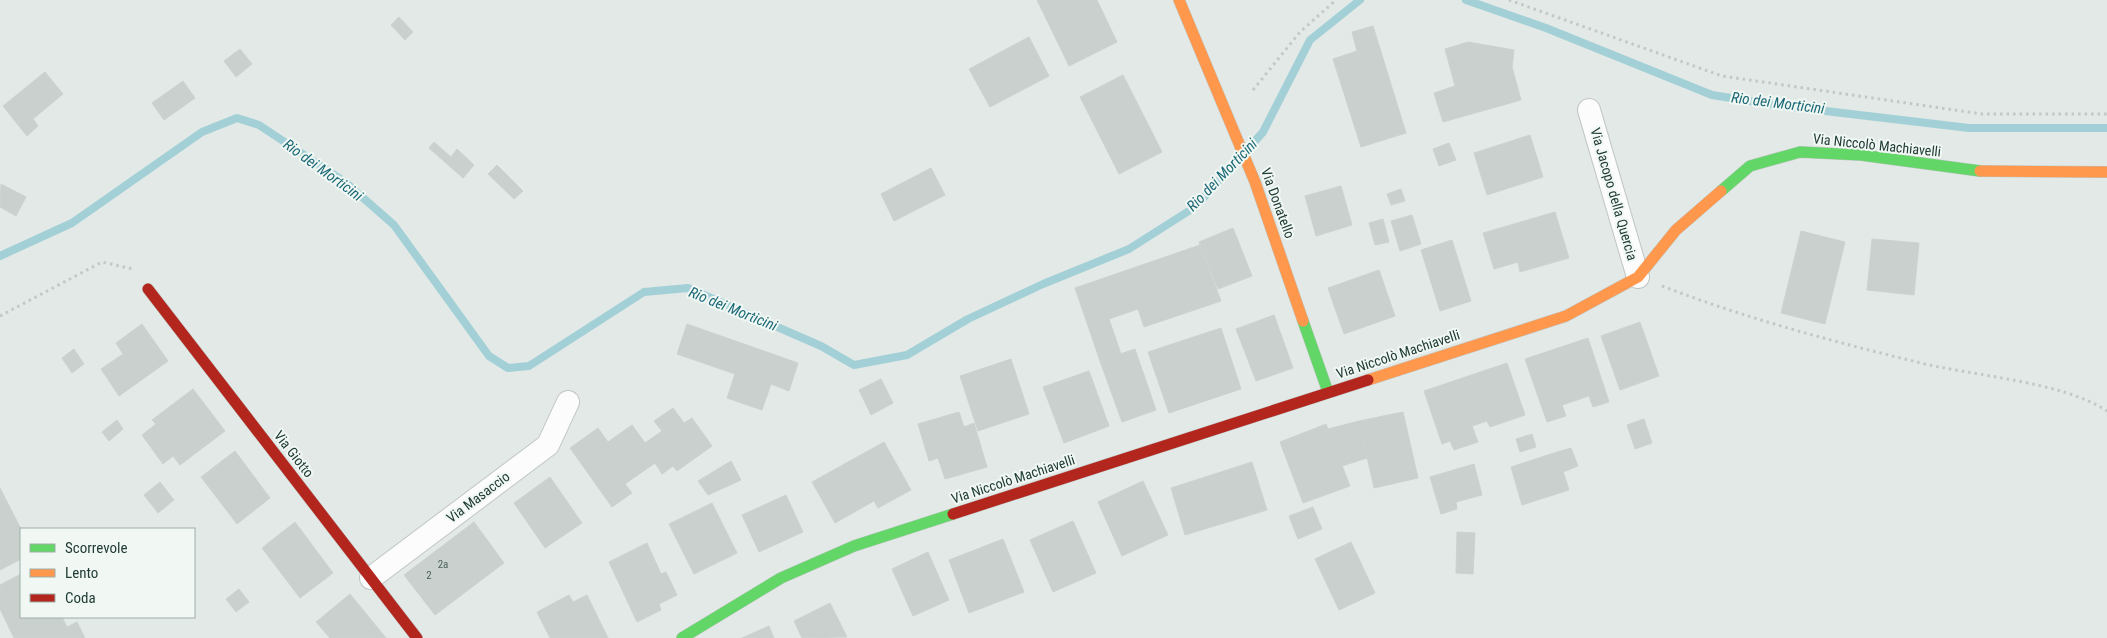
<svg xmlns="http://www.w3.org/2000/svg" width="2107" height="638" font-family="'Roboto Condensed',sans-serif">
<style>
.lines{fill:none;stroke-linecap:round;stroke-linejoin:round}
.stream{stroke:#a3d0d7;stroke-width:8}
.building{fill:#cad0cd;stroke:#ccd2cf}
.street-casing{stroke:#c0c6c3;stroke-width:24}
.fast-casing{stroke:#bfc6c3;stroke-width:12}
.slow-casing{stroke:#bfc6c3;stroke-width:12}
.jam-casing{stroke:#bfc6c3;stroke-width:12}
.path{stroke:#c0c9c5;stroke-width:3;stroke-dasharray:2.5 4;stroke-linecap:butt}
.street{stroke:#fbfcfb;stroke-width:22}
.fast{stroke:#63d668;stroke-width:11}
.slow{stroke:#ff974d;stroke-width:11}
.jam{stroke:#b3261e;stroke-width:11}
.labels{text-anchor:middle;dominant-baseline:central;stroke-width:4;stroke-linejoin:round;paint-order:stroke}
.number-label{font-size:11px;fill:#4c625c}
.street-label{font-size:14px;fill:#213c35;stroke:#f1f8f4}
.water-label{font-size:15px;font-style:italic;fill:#1b6877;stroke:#f1f8f4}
</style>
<rect width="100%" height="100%" fill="#e3e9e6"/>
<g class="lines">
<path class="stream" d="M1466,0l80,28 166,67 63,10 194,23h138
M1248,149l15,-17 47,-92 50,-40
M0,256l72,-33 130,-91 35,-14 22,7 86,57 49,43 95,131 19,12 21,-2 115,-74 44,-4 133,58 33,19 53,-10 61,-36 75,-35 86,-35 66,-42 45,-50"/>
</g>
<path class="building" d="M1037,0h60l20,42 -48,24z
M399,17l14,15 -8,8 -14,-15z
M1373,26l33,107 -45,14 -28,-88 24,-8 -5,-19z
M1029,37l20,39 -59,31 -21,-38z
M1468,42l46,8 -2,17 9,33 -78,22 -9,-29 21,-7 -10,-37z
M240,49l12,15 -16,13 -12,-16z
M45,72l18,22 -30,25 5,7 -11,10 -24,-30z
M1123,75l39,77 -43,22 -39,-77z
M183,81l12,17 -31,22 -12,-17z
M1530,135l13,42 -56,18 -13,-42z
M434,142l17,15 6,-8 17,16 -11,13 -34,-30z
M1449,143l7,17 -17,6 -6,-17z
M497,165l26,26 -9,8 -26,-25z
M931,168l14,27 -51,26 -13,-27z
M1,184l25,13 -10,19 -16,-9z
M1341,186l11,39 -36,11 -11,-40z
M1401,189l4,12 -14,4 -4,-11z
M1555,212l14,46 -49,14 -2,-10 -24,7 -11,-36z
M1412,215l9,29 -21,7 -9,-30z
M1383,219l6,23 -14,3 -6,-22z
M1233,228l19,48 -34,13 -19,-47z
M1801,231l44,11 -20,82 -44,-11z
M1872,239l47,4 -5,52 -47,-5z
M1452,240l19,61 -31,10 -19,-61z
M1200,245l21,56 -77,26 -6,-18 -29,10 12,35 -21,7 -25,-73z
M1379,270l16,46 -51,18 -16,-46z
M1274,315l19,53 -37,13 -20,-52z
M1640,322l19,54 -39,14 -19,-54z
M142,324l26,37 -49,35 -18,-27 22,-15 -7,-11z
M687,324l111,39 -9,28 -18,-7 -9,26 -35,-12 8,-24 -58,-20z
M1221,328l20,61 -72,24 -21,-61z
M1588,338l21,64 -16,5 -4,-11 -27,9 4,11 -19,6 -22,-63z
M74,349l10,15 -12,9 -10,-15z
M1135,349l21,61 -34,12 -22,-61z
M1011,359l18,55 -51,17 -18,-55z
M1507,363l18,52 -35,12 -3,-6 -15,5 6,16 -24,8 -4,-9 -8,3 -18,-53z
M1089,371l20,55 -45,17 -21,-56z
M881,379l12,24 -22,12 -12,-25z
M193,389l32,42 -45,34 -7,-9 -10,8 -21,-29 14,-11 -4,-4z
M673,408l11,15 8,-5 20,28 -35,25 -4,-5 -11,8 -7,-11 -30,21 7,9 -20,14 -42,-59 28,-20 10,14 24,-17 13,18 17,-12 -8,-10z
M959,412l5,15 10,-4 13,44 -42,12 -7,-21 -9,3 -11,-37z
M1403,412l15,66 -44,10 -15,-67z
M1644,419l8,24 -17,6 -8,-24z
M117,420l6,9 -14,12 -7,-9z
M1359,421l8,37 -25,8 -14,-37z
M1326,424l24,62 -47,17 -23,-61z
M1532,434l4,13 -16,5 -4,-13z
M884,442l27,48 -33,18 -4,-7 -39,22 -23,-41z
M1571,448l7,18 -15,6 -6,-20z
M235,451l35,47 -33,26 -36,-47z
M1557,452l12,38 -47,15 -11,-38z
M731,461l10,19 -33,15 -10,-14z
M1252,462l15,48 -82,25 -14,-47z
M1474,464l8,31 -26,7 1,7 -16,5 -11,-37z
M550,477l32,46 -37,25 -31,-45z
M1143,481l25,54 -46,21 -24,-54z
M160,482l14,18 -16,13 -14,-18z
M0,488l21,41v30l-21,11z
M786,495l17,37 -44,20 -17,-37z
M712,503l25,50 -43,21 -25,-50z
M1313,507l9,22 -24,10 -9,-23z
M1073,521l23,52 -43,19 -23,-52z
M295,522l38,51 -33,25 -38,-50z
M474,522l30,41 -69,52 -31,-40z
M1457,532l18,1 -2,41 -17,-1z
M1003,539l21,53 -55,21 -20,-53z
M1351,542l24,51 -36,17 -24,-51z
M647,543l14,31 5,-2 11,23 -18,9 2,6 -24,12 -28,-60z
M928,552l21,48 -36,16 -21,-47z
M21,574v43h41l5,10 10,-5 8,16h-71l-14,-29v-24z
M239,589l10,13 -13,10 -10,-13z
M350,594l36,44h-56l-14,-16z
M569,595l4,7 14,-7 21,43h-58l-13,-26z
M830,603l17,34 -45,1 -8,-17z
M769,626l5,12h-32z"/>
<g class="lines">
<defs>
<path id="street" d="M1589,110l49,167
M371,578l177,-133 20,-43"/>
<path id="fast" d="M1721,191l29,-25 50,-14 61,3 119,16
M1303,321l25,71
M682,638l99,-60 73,-32 99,-32"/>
<path id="slow" d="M1179,0l76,182 48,139
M1980,171l127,1
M1368,380l198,-64 72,-39 38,-47 45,-39"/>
<path id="jam" d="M148,289l269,349
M953,514l415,-134"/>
</defs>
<use href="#street" class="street-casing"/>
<use href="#fast" class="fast-casing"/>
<use href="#slow" class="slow-casing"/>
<use href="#jam" class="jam-casing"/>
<path class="path" d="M1509,0l213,76 260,38h125
M1253,90l47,-58 36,-32
M1662,286c83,32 169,55 255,76 54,14 145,19 190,49
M0,316l102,-54 31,7"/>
<use href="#street" class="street"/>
<use href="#fast" class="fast"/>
<use href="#slow" class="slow"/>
<use href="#jam" class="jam"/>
</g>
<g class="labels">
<g class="number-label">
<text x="443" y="564">2a</text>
<text x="429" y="575">2</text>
</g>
<g class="street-label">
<text transform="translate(1877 145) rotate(6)">Via Niccolò Machiavelli</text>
<text transform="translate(1614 194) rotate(74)">Via Jacopo della Quercia</text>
<text transform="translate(1278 203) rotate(70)">Via Donatello</text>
<text transform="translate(1398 354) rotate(-18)">Via Niccolò Machiavelli</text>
<text transform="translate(294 454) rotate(52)">Via Giotto</text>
<text transform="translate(1013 479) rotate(-18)">Via Niccolò Machiavelli</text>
<text transform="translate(478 497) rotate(-37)">Via Masaccio</text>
</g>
<g class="water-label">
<text transform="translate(1778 103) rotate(7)">Rio dei Morticini</text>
<text transform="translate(323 170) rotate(36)">Rio dei Morticini</text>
<text transform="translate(1222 175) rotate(-46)">Rio dei Morticini</text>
<text transform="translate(733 309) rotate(22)">Rio dei Morticini</text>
</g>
</g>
<rect x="20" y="528" width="175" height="90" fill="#f1f8f4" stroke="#9eada8"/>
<rect x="30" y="544" width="25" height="8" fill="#63d668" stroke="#9eada8"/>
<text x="65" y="553" font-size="15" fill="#213c35">Scorrevole</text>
<rect x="30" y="569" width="25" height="8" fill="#ff974d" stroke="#9eada8"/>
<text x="65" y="578" font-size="15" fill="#213c35">Lento</text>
<rect x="30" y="594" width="25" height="8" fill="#b3261e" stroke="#9eada8"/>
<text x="65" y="603" font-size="15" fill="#213c35">Coda</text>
</svg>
